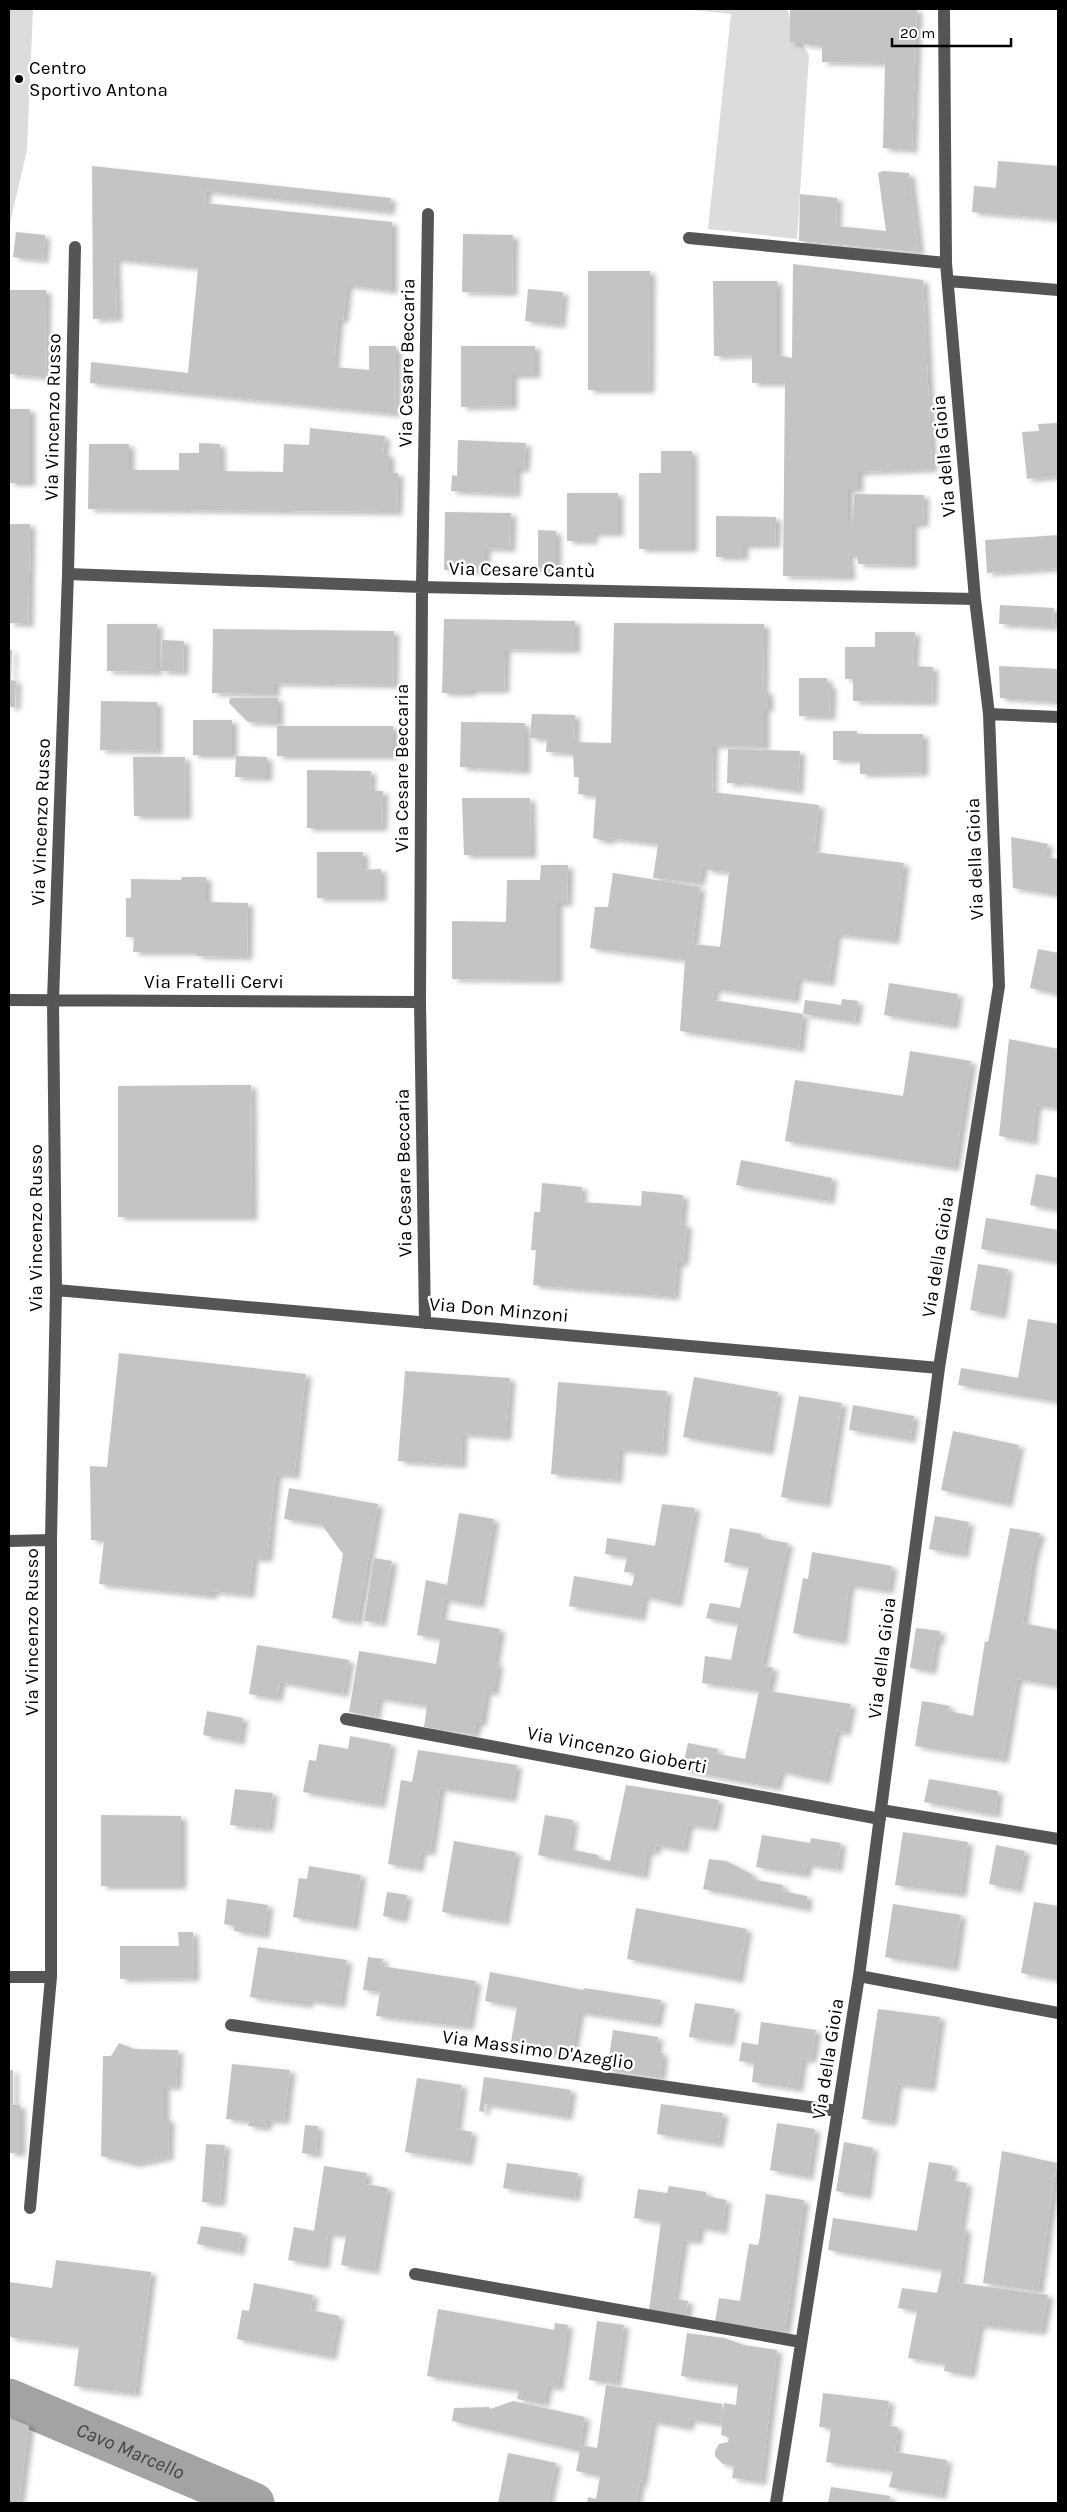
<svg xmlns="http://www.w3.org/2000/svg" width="1067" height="2512" font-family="Karla,sans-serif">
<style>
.green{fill:#dcdcdc}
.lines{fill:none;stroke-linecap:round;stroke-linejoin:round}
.canal{stroke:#a3a3a3;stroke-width:41}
.building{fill:#c4c4c4;filter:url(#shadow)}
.minor{stroke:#555;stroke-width:12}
.poi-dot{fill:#000;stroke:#fff;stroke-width:2}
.labels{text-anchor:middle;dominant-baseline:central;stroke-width:5;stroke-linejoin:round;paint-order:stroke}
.poi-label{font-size:19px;fill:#000;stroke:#fff;text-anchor:start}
.street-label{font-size:19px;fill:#000;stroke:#fff}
.water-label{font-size:20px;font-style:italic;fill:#444;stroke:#fff}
</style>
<defs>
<filter id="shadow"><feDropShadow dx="5.5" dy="3" stdDeviation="2.5" flood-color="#0004"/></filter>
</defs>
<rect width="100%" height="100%" fill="#fff"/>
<path class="green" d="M9,9h24l-6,141 -18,78z
M685,9h102l8,24 14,22 -12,184 -89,-10 23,-215z"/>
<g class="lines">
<path class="canal" id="s1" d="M9,2399l245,104"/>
</g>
<path class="building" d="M790,9h127l-5,141 -29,-2 2,-85 -63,-1v-16l-32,-4z
M998,161l60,5v53l-86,-7 2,-26 22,2z
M92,166l299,32 -2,14 -183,-21 -1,12 187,19v69l-45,-6 -4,35 -5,-1 -4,48 35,3v-24h27l-1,68 -305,-31 1,-21 97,11 10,-105 -83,-9 2,59 -24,1z
M883,171l26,2 10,79 -120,-11 1,-47 37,4 -1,28 50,5 -8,-58z
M16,232l29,3 -2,25 -30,-3z
M463,234l50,1 -1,58 -50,-1z
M793,264l130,16 9,189 -74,3v17h-10v32h5l1,-27 70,1 -1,29h-11v41l-54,-1 -1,-9 -9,-1 2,23 -67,-1 2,-193h-33v-28l-38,1 -1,-75h64v74l15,3z
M588,271h62l-1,119h-61z
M528,289l35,3 -3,33 -35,-4z
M9,290h37l-1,87 -36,-3z
M461,346h74v29h-23v31l-51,1z
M9,409h21v74h-21z
M1058,423v53l-31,3 -5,-47 17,-1 -1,-7z
M310,428l75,8 -2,18 6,1v18h9l-1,39 -309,-3 1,-65h40v26h50v-17h20v-10l21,1v27l63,1 1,-28 25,1z
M458,440l68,3 -2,26h-8l-1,25 -64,-3 1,-16 5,1z
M661,451h31v98h-53v-76h22z
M567,493h51v40h-26l1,8h-26z
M445,512l66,1 -1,36 -25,-1v23l-41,-1z
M716,516l60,1 -1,28h-32v12h-27z
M9,524h21l-2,100 -19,-1z
M538,530l18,1v41h-18z
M1058,535v33l-71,5 -2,-33z
M1000,605l54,3 -1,19 -54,-3z
M444,619l131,2v29l-70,-1 -1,41h-34v3h-28z
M614,623l150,1 -1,68 5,-1v18l-4,-1v39l-51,-2 -1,47 107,13 -5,47 90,11 -10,78 -58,-7 -7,49 -32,-5 -3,22 -80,-11 -1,11 90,14 2,-14 36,5 1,-6 16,2 -3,21 -52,-8 -4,35 -119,-18 5,-71 -95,-12 5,-41h13l5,-34 87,14 -7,57 27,3 9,-75 -22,-2v-5l-4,-1 -4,19 -46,-5 5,-34 -49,-6v4l-16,-4 3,-42 -18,-2 1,-17h-5l-1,-24 -27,-1 1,-13 -17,-1 2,-24 43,1 -1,27 37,1z
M107,624h50v48l-50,-1z
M213,629l181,2 -1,54 -119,-2v11l-62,-1z
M875,632h40l-2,34 20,1 -1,35 -79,-1v-22h-8v-32h30z
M162,640l22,1 -1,31 -22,-1z
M9,650h3l-1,30 5,1 -1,26h-6z
M999,666l59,3v33l-58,-4z
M799,678h28v7h4l-1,32 -31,-1z
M230,698h48v25l-30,-1 -19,-19z
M101,701l56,1v49l-57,-1z
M193,720h39v35h-39z
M461,722l64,1v48l-65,-4z
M277,726h116v30h-116z
M833,731h24v3h66v39l-63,1v-14h-27z
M728,749l72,2 -2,40 -54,-8h-17z
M236,756l31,1v21l-32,-1z
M133,757h52l1,59h-52z
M307,770l64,1 -1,20h13l-1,37h-75z
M462,798h68l1,57h-67z
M1011,837l37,7 -3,13 13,2v36l-45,-7z
M317,852h46v18l18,-1v29h-64z
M541,865h27l-1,38h-10v77l-105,-1v-58l54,1 1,-42h33z
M182,877h24v25l42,1 -1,54 -51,-1v-4h-63l1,-15h-8v-39h5v-19l50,1z
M1038,949l20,4v41l-28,-6z
M889,983l69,11 -5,32 -69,-11z
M1009,1039l49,10v59l-22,-3 -4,37 -33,-6z
M910,1051l61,10 -17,107 -169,-27 10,-61 108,16z
M225,1085h26l1,132h-134v-131z
M741,1160l91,18 -3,23 -93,-16z
M1036,1174l22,4v32l-28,-5z
M542,1183l40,4 -1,15 60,4 1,-15 41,4 -2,29 6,1 -4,38h-6l-3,34 -141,-12 3,-35h-5l3,-38h6z
M986,1218l72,12v32l-77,-13z
M978,1264l30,5 -7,47 -31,-6z
M1028,1319l30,5v78l-100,-17 3,-17 57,10z
M119,1353l187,21 -12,102 -18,-2 -9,85 -14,-1 -4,37 -37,-4v5l-113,-12 5,-43 -13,-1 -1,-74 17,1z
M405,1371l105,7 -4,59 -44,-3 -1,31 -63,-4z
M694,1377l84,15 -10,60 -85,-15z
M558,1382l109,9 -5,62 -43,-4 -2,31 -66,-6z
M799,1396l43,7 -17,101 -44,-7z
M853,1405l61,11 -4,24 -61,-10z
M953,1431l66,14 -12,59 -66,-14z
M289,1488l89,16 -21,118 -25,-4 11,-64 -21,-29 -38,-6z
M662,1504l33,4 -18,96 -33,-8 -4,22 -71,-12 5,-30 58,10 3,-13 -11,-1 3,-15 -22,-3 2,-16 48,8z
M459,1513l35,6 -15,86 -35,-6 -3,20 59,10 -6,34 4,1 -5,29 -7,-2 -5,32h-5l-2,12 -50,-8 3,-21 -49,-8 -3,19 -26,-5 10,-61 77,13 4,-25 -23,-4 9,-55 21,5z
M935,1516l34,6 -6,33 -34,-6z
M730,1528l31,6v4l27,5 -26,122 11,3 -5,23 83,13 -6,29 -9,-2 -11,50 -45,-10 -4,17 -94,-18 6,-27 30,6 -1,5 28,5 14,-68 -57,-8 3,-27 26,4 7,-36 -32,-6 4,-15 30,5 9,-41 -25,-5z
M1010,1528l30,5 -7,24 -10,66 35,7v56l-41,-7 -14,81 -88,-14 7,-45 28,5 -2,5 25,5 12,-75 3,1z
M812,1552l80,14 -4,25 -39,-6 -7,57 -49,-9 10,-55 5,1z
M374,1558l18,3 -11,62 -17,-2z
M916,1628l24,3 -1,10h-3l-5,30 -21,-3z
M257,1645l92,15 -6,34 -63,-12 -3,17 -28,-5z
M207,1711l36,7 -4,24 -36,-7z
M350,1736l41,8 -11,61 -77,-13 6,-32 7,1 3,-17 29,5z
M418,1750l99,15 -6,34 -71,-11 -10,65 -9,-2 -3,18 -30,-5 13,-84 11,2z
M929,1779l69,12 -3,24 -71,-13z
M626,1785l93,15 -6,28 -25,-3 -5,25 -27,-5 -1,7 -8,-1 -4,25 -105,-21 7,-40 28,5 -4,29 29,6v4l12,2z
M235,1789l38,4 -5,36 -38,-4z
M101,1815l80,1v70h-80z
M903,1832l65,10 -7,52 -66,-9z
M762,1835l48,8 1,-5 30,5 -4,26 -30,-5 -2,11 -49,-8z
M454,1841l62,11 -12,70 -62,-10z
M996,1845l29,6 -8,39 -28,-6z
M709,1859l17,2 27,14 -2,4 32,6 -1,6 25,5 -1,13 -103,-20z
M309,1866l52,9 -8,52 -60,-10 6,-39 8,1z
M387,1892l20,3 -5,25 -19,-4z
M227,1899l41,6 -4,30 -30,-4 1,-5 -11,-2z
M1034,1902l24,4v74l-37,-7z
M893,1904l68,11 -8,53 -68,-11z
M636,1908l111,21 -9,51 -111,-21z
M178,1932h15l1,46 -74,1v-33h59z
M258,1947l89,13 -7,45 -32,-5 -1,5 -57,-8z
M368,1957l15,2 -2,7 95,15 -8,46 -92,-11 4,-24 -17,-2z
M490,1972l93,18 1,-2 77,12 -5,24 -77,-12 -8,46 -61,-11 7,-40 -32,-6z
M695,2003l40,6 -6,34 -40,-6z
M878,2009l62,8 -10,71 -33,-4 -6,39 -29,-4z
M761,2022l55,8 -5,30 -9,-1 -4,30 -46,-7 2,-19 -15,-2 3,-19 16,3z
M613,2030l45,7 -2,15 7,1 -3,25 -53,-8z
M119,2043l15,6 44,1 -2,37 -12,-1v33h5l-1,38 -34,7 -33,-8 2,-100h8z
M232,2064l58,6 -6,51 -17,-1 -1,8 -18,-2 1,-5 -23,-2z
M9,2070h4v35h7v48h-11z
M484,2077l87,13 -4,27 -82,-13 -1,8 -5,-1z
M417,2078l45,7 -6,44 16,3 -5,30 -62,-10z
M661,2104l62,9 -5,31 -61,-10z
M777,2123l38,6 -7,48 -38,-7z
M305,2125l13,1 -2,29 -14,-2z
M844,2142l29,6 -7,48 -30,-5z
M206,2144l19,1 -5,58 -18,-1z
M1002,2151l55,12 -19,128 -55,-8z
M929,2162l24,4 -3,14 17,3 -7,45 6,1 -7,54 89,12 -7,37 -62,-7 -9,50 -26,-4 1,-7 -37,-6 9,-47 -19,-3 4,-20 35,5 5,-23 -114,-20 5,-32 84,13z
M507,2163l71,10 -3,25 -72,-10z
M324,2166l43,7 -2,11 23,4 -14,83 -33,-6 5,-29 -18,-3 -4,33 -36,-6 6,-33 20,4z
M669,2186l37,6v4l20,4 -4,31 -23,-4 -2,14 -14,-1 -9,59 14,2 -2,15 -37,-6 12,-88 -27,-4 4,-29 29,4z
M766,2194l38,6 -19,132 -70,-10 4,-24 21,3 9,-57 9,1 1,-3z
M201,2226l41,7 -3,19 -42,-8z
M56,2260l95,12 -16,122 -61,-8 5,-40 -70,-9v-55l43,6z
M254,2283l59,12 -2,15 28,6 -8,41 -94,-18 5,-29 7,1z
M438,2309l116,21 1,-7 13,2 -10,63 -11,-2 -3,18 -27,-5 2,-8 -92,-15z
M597,2321l27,4 -8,58 -27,-3z
M687,2333l37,5 20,7 33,5 -16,132 -29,-4 2,-12 -11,-2 -8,-8v-5l4,-7 9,-2 1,-5 -8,-2 3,-32 12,2 2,-21 -57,-8z
M606,2385l116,19 -2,20 -30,-5 -2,9 -36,-7 -10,62 -2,-1 -4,21h-49l1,-6 8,2 4,-23 -24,-5 4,-20 -128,-30 2,-13 35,-1 1,2 23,-8 72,16 -5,28 17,3z
M823,2393l66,8 -3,24 12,2 -3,25 52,8 -6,36 -52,-9 4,-16 -67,-9 5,-34 -12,-1z
M9,2418l20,8 -10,75 7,2h-17z
M508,2453l48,10 -8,40h-50z
M831,2487l59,9 -1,7h-61z"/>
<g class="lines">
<path class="minor" d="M689,238l257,25
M948,281l110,9
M68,574l354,13 553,12
M989,714l69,3
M9,1000l411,2
M56,1290l883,78
M425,1323l-5,-321 2,-415 6,-373
M9,1541l42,-1
M346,1719l534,100
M881,1810l177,29
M859,1976l199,37
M9,1977h42
M231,2025l607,86
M30,2208l21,-231v-437l5,-250 -3,-290 15,-426 7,-327
M415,2274l386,68
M776,2503l83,-527 80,-608 60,-382 -10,-272 -14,-115 -29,-336 -2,-254"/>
</g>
<circle class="poi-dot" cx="19" cy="79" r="5"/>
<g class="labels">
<g class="poi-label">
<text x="29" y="68">Centro<tspan x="29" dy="22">Sportivo Antona</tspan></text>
</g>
<g class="street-label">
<text transform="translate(407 363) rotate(-89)">Via Cesare Beccaria</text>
<text transform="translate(53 417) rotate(-89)">Via Vincenzo Russo</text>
<text transform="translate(944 456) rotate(-95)">Via della Gioia</text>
<text transform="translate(522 570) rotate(1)">Via Cesare Cantù</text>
<text transform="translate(402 768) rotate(-90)">Via Cesare Beccaria</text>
<text transform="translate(41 822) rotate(-88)">Via Vincenzo Russo</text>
<text transform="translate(975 859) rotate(-92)">Via della Gioia</text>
<text x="214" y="982">Via Fratelli Cervi</text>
<text transform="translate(404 1173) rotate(-91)">Via Cesare Beccaria</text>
<text transform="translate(36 1228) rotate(-90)">Via Vincenzo Russo</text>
<text transform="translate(938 1257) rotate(-81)">Via della Gioia</text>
<text transform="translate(499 1310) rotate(5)">Via Don Minzoni</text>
<text transform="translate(32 1632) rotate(-90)">Via Vincenzo Russo</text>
<text transform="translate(882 1658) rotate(-83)">Via della Gioia</text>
<text transform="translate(617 1750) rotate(11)">Via Vincenzo Gioberti</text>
<text transform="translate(538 2050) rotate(8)">Via Massimo D'Azeglio</text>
<text transform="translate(828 2059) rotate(-81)">Via della Gioia</text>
</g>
<g class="water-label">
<text stroke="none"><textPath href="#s1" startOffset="132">Cavo Marcello</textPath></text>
</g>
</g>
<rect width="1067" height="2512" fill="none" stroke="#000000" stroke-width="20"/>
<path d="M892 38v8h119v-8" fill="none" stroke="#000000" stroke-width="2.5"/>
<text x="900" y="38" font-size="15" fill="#000000" stroke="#ffffff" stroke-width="4" paint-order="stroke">20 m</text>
</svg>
